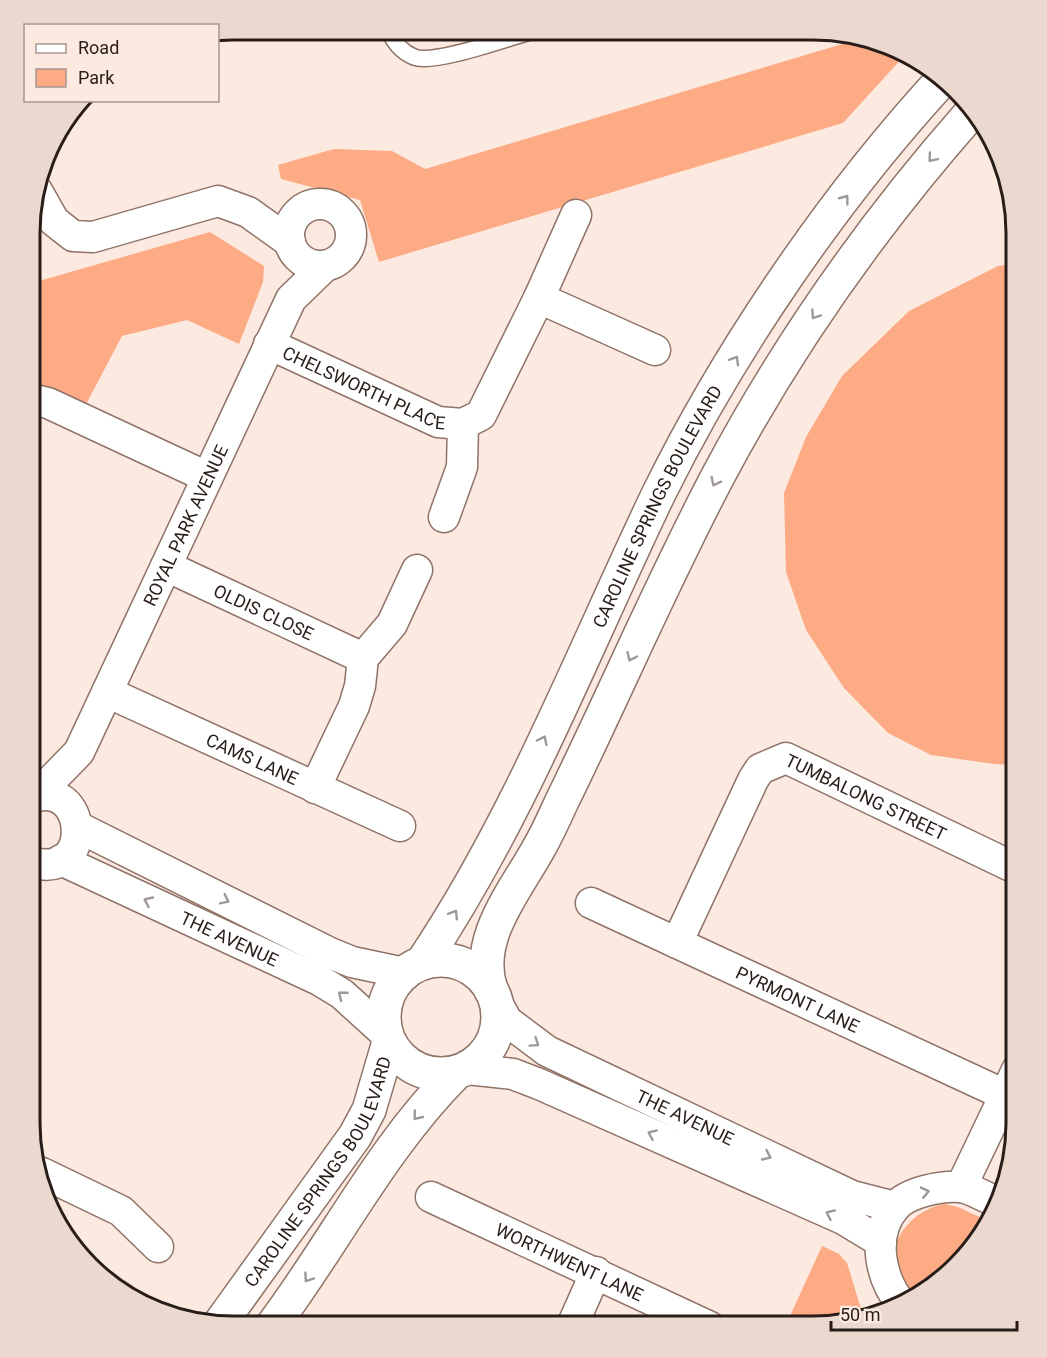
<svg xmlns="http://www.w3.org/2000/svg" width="1047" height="1357" font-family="Roboto,sans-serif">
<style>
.green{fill:#fdab84}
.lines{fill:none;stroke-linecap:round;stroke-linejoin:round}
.service-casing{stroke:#8f7367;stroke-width:18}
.minor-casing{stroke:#8f7367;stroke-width:33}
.secondary-casing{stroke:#8f7367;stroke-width:36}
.service{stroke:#fff;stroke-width:15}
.minor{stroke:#fff;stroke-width:30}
.secondary{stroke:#fff;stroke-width:33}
.oneway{stroke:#9e9997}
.labels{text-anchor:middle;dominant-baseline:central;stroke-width:5;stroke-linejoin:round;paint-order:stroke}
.street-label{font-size:18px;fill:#281d18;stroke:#fce9e0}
.rim{fill:none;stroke:#281d18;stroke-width:3}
</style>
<rect width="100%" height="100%" fill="#fce9e0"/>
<path class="green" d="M859,39l45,17 -61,67 -464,139 -19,-62 -79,-21 -3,-14 56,-16 58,2 33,18z
M210,232l54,34 -1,16 -24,62 -52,-24 -65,16 -39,74 -52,-21 1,-92 8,-3 -1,-13z
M1017,264v501l-23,-1 -63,-9 -43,-22 -44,-45 -38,-58 -20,-58 -2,-79 22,-56 36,-61 67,-65 89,-45z
M944,1204l14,3 30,14 -6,16 -66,58c-5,-4 -11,-8 -14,-13 -23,-34 8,-72 42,-78z
M822,1246l17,8 8,9 16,52 -49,12h-29z"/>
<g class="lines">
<defs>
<path id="service" d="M388,30c6,12 13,22 26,27 20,8 94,-19 119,-26"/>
<g id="minor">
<path d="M37,191l17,30 19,15 20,1 125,-36 30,11 42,30"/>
<circle cx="320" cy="235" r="31"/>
<path d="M539,298l116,52"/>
<path id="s1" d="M269,344l169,78 25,2 18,-9 58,-117 37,-83"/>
<path d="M31,399l17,4 159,74"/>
<path d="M444,517l18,-50 1,-43"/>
<path id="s2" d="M166,566l197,92"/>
<path id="s3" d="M107,692l293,134"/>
<path d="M315,788l39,-82 6,-20 3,-28 29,-34 25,-54"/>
<path id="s4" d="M36,796l43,-44 212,-453 33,-32"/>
<path d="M78,827l252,126 22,9 52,11"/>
<path id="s5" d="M61,860l258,120 23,14 44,40"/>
<path d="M31,862c65,20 57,-86 0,-64"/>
<path id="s6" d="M591,903l414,192"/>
<path id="s7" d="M677,943l76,-163 7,-11 26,-11 231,111"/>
<path id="s8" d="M496,1001l11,20 40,30 305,145 43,11"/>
<path d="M467,1069l46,5 26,10 304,135 38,23"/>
<path d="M42,1173l79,38 37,36"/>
<path d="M961,1187l56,-117"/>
<path id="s9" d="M431,1197l279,130"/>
<path d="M903,1306c-22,-25 -33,-70 -8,-99 13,-15 45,-21 65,-20 11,1 24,10 35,14"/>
<path d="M572,1326l24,-54"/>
</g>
<g id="secondary">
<circle cx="441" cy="1017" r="57"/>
<path id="s10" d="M422,963c98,-146 161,-312 237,-470 71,-144 174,-294 282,-412"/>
<path d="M491,990c-18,-52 26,-101 49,-144 8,-14 15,-30 22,-45 53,-108 100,-219 156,-325 69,-130 155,-252 252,-362"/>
<path id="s11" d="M219,1325l136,-189 14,-26 20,-68"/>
<path d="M273,1325c62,-83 109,-178 183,-252"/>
</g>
</defs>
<use href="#service" class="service-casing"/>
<use href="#minor" class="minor-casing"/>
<use href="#secondary" class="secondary-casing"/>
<use href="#service" class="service"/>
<use href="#minor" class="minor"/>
<use href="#secondary" class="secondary"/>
</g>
<defs><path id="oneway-chevron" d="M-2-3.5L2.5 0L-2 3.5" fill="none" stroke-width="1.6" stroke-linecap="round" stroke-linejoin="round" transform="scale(1.5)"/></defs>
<g class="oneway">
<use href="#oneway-chevron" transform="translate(932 158) rotate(130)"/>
<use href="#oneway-chevron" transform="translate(845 199) rotate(-53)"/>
<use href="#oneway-chevron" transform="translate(815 315) rotate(124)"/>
<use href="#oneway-chevron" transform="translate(735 360) rotate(-59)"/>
<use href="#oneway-chevron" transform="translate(715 482) rotate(117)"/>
<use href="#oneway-chevron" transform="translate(631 657) rotate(115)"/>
<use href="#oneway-chevron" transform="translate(543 740) rotate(-65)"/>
<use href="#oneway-chevron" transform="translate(225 900) rotate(26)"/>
<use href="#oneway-chevron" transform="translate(148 901) rotate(-155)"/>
<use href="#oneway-chevron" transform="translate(454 914) rotate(-58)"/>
<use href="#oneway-chevron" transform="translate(342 995) rotate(-142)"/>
<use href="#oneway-chevron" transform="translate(535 1043) rotate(35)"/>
<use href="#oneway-chevron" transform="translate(417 1116) rotate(129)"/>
<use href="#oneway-chevron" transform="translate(652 1134) rotate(-156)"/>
<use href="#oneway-chevron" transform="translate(767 1156) rotate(25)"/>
<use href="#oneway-chevron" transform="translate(925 1192) rotate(-13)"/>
<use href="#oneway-chevron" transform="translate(830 1214) rotate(-156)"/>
<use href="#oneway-chevron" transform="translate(308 1278) rotate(124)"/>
</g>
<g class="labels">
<g class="street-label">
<text stroke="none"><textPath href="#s1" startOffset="105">CHELSWORTH PLACE</textPath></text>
<text stroke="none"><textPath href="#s10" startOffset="514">CAROLINE SPRINGS BOULEVARD</textPath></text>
<text stroke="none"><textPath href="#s4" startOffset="312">ROYAL PARK AVENUE</textPath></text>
<text stroke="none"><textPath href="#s2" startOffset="108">OLDIS CLOSE</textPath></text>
<text stroke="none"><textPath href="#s3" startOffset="160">CAMS LANE</textPath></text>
<text stroke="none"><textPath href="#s7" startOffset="310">TUMBALONG STREET</textPath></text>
<text stroke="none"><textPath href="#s5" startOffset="186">THE AVENUE</textPath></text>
<text stroke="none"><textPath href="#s6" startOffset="228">PYRMONT LANE</textPath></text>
<text stroke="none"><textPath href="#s8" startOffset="226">THE AVENUE</textPath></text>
<text stroke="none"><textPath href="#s11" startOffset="184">CAROLINE SPRINGS BOULEVARD</textPath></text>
<text stroke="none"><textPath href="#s9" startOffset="153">WORTHWENT LANE</textPath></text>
</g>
</g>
<path d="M0 0H1047V1357H0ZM233 40H813A193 193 0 0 1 1006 233V1123A193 193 0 0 1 813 1316H233A193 193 0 0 1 40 1123V233A193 193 0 0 1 233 40Z" fill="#ebd9d0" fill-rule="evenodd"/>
<path class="rim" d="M233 40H813A193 193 0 0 1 1006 233V1123A193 193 0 0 1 813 1316H233A193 193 0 0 1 40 1123V233A193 193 0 0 1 233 40Z"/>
<rect x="24" y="24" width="195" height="78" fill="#fce9e0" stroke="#a79790" stroke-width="1.5"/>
<rect x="36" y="44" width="30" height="9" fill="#ffffff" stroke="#a79790" stroke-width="1.5"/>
<text x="78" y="54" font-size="18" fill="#281d18">Road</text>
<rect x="36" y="69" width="30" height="18" fill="#fdab84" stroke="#a79790" stroke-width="1.5"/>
<text x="78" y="84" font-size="18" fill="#281d18">Park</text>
<path d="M831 1321v9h186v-9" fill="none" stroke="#281d18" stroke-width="3"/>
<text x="840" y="1321" font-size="18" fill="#281d18" stroke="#fce9e0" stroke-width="4.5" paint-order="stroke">50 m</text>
</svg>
